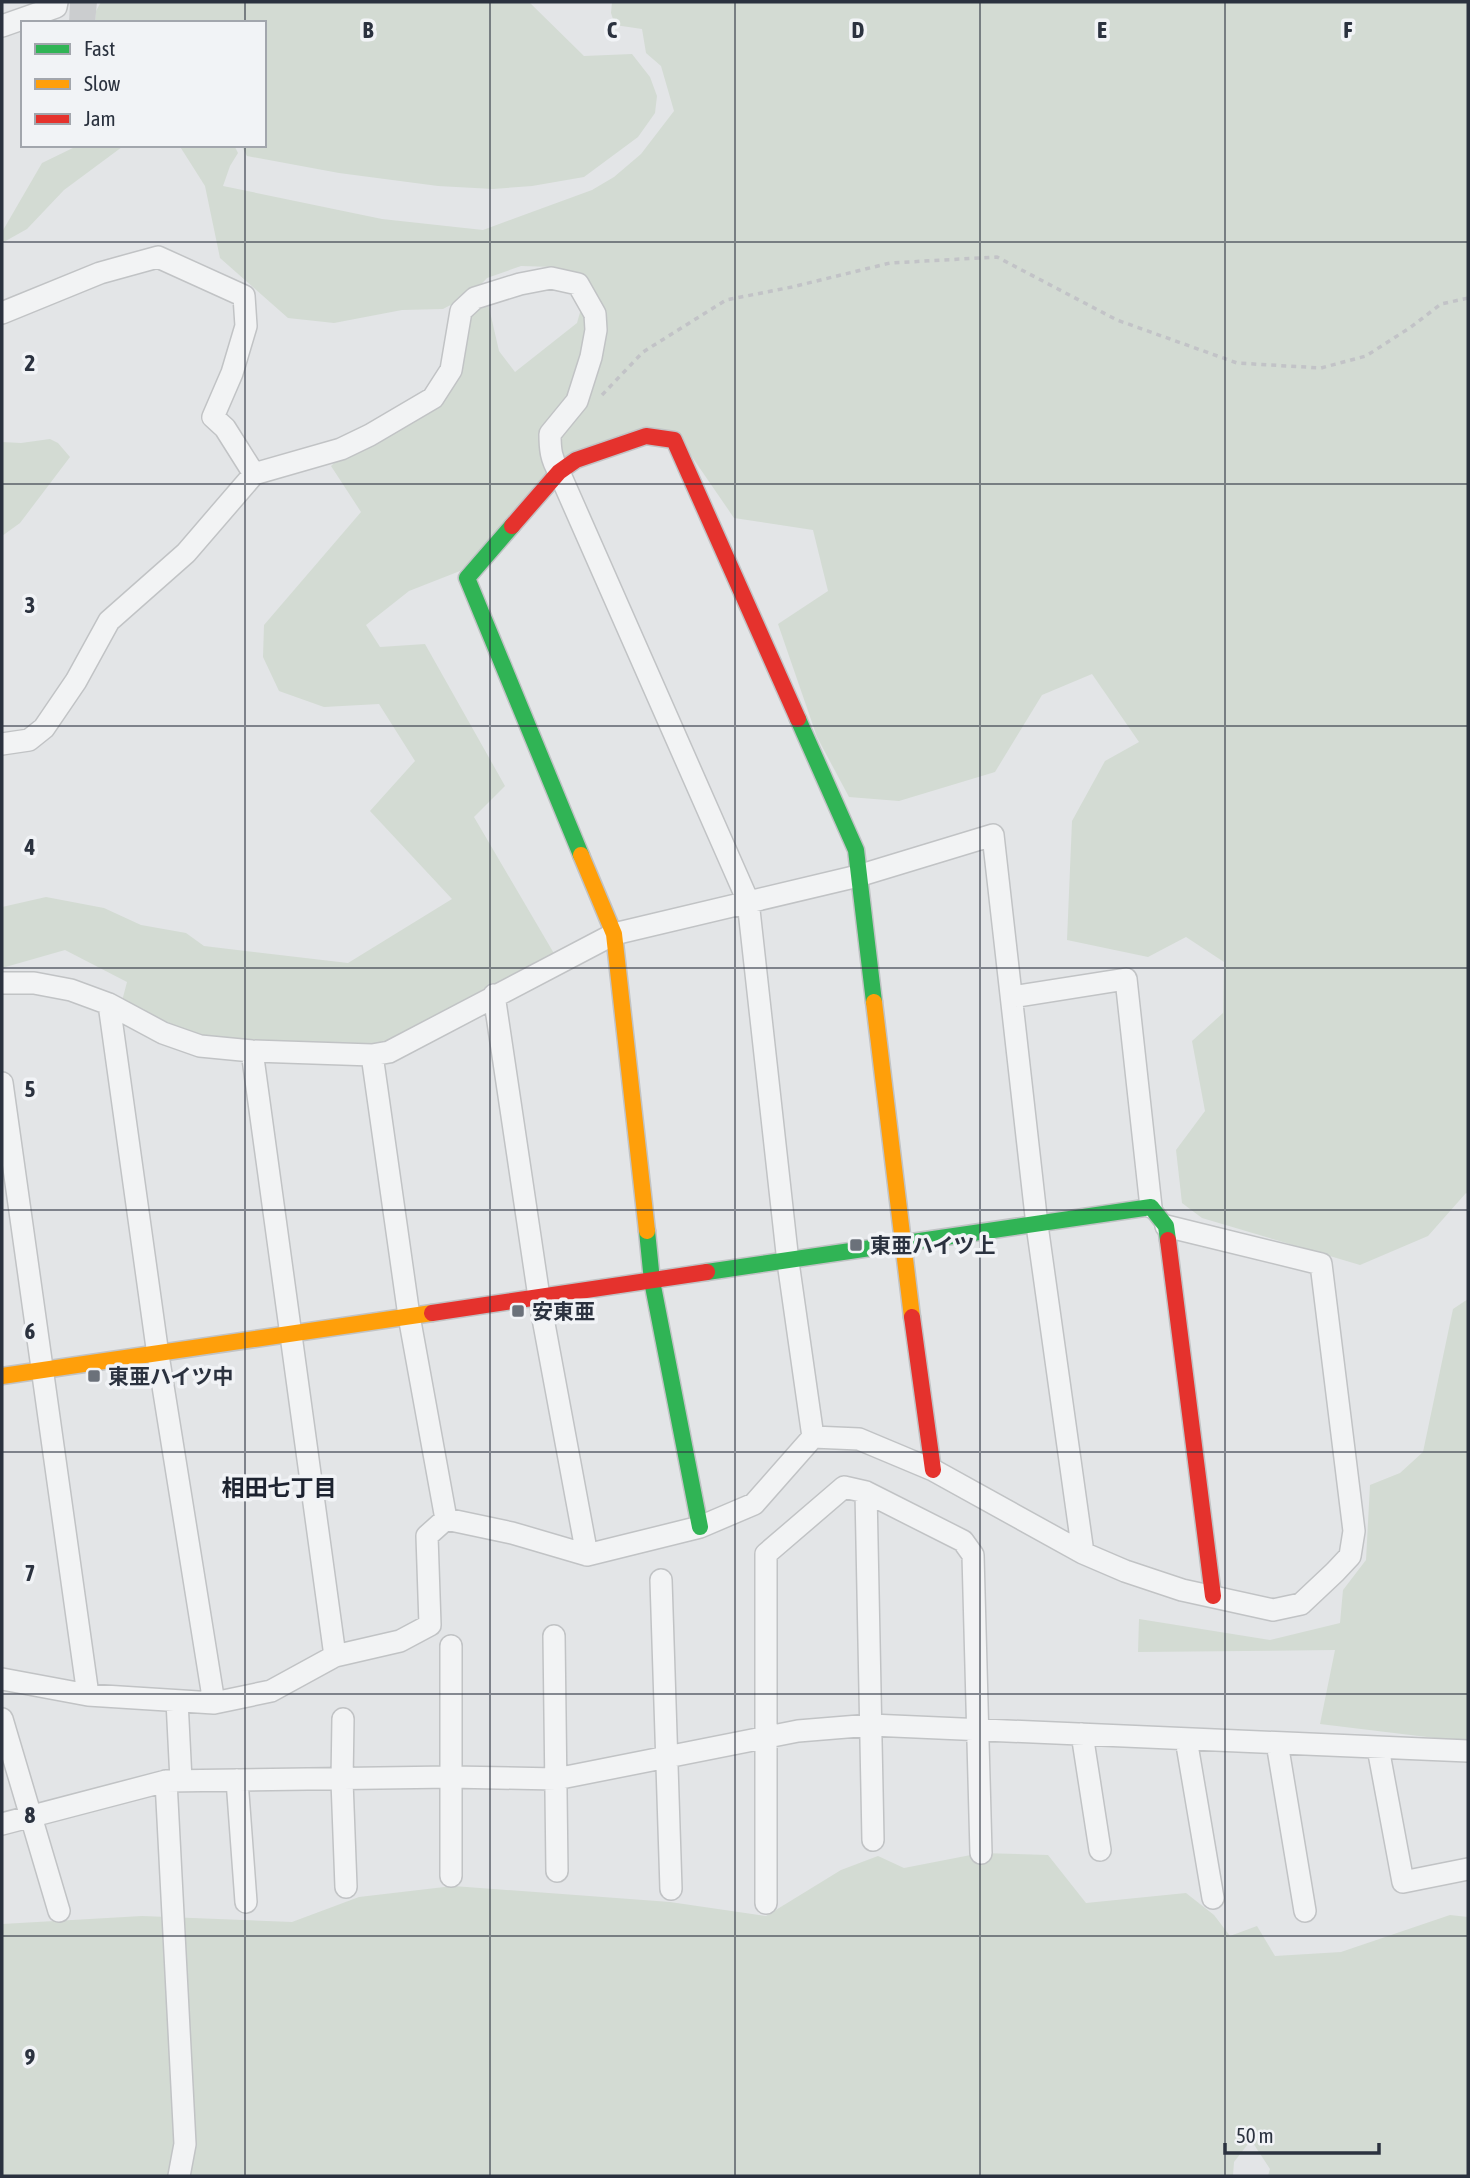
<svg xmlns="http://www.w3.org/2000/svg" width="1470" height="2178" font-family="'Asap Condensed','Noto Sans JP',sans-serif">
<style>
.green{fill:#d3dbd3}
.building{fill:#cbcdcf}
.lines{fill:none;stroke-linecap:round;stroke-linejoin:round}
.street-casing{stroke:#c1c3c5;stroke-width:24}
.fast-casing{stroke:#c1c3c5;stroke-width:19}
.slow-casing{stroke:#c1c3c5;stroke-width:19}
.jam-casing{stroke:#c1c3c5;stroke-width:19}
.path{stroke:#c2c3c7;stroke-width:3.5;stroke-dasharray:5 5;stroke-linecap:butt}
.street{stroke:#f2f3f4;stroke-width:21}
.fast{stroke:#30b455;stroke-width:16}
.slow{stroke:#ff9f0a;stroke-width:16}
.jam{stroke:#e5322d;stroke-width:16}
.grid{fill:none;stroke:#2b323f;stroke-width:2;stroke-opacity:0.55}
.poi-dot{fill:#6b717a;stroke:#f1f3f6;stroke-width:2.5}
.labels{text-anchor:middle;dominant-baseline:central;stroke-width:7;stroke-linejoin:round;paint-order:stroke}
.poi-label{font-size:21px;font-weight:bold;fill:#2b323f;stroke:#f1f3f6;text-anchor:start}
.neighbourhood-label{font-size:23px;font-weight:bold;fill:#1d2330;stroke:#f1f3f6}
.grid-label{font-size:23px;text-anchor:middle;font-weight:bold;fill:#2b323f;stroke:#f1f3f6;stroke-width:7;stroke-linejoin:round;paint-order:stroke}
</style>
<rect width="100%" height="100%" fill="#e3e5e7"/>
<path class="green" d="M101,2h428l55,54 48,-2 18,23 7,19 -2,17 -17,24 -54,40 -52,9 -39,3 -55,-3 -99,-13 -92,-17 -6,-11h23v-122h-169l1,-12z
M612,2h856v1192l-2,-1 -38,43 -68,29 -158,-47 -20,-15 -6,-53 29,-39 -13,-70 31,-28 1,-51 -38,-25 -38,20 -81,-17 5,-119 33,-60 34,-19 -47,-68 -50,21 -47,77 -96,29 -50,-4 -32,-60 -39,-113 50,-33 -15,-61 -79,-12 -57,-83 -102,17 -115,119 -51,20 -43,34 14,22 45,-3 80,142 -31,31 85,145 -187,93 -172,-9 -78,-45 5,-19 -62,-32 -63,18v-61l44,-10 58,11 37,17 45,8 18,13 144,17 104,-64 -82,-88 45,-50 -36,-57 -55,3 -45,-16 -16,-34 1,-32 97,-113 -30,-46 7,-7 99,-54 33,-95 18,-7 11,48 16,21 62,-49 4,-14 -11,-32 -17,-10 -32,-1 -34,12 -14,15 -30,16 -41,1 -68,13 -46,-5 -68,-60 -15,-72 -26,-41h55l4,8 -8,13 -7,20 159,33 101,11 109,-40 22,-13 27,-23 33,-43 -13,-45 -15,-13 -4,-24 -27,-4 -4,-12z
M79,145h50l-7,2 -58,43 -37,39 -25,14v-11l40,-69z
M50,439l8,4 12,14 -50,66 -18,13v-94l19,1z
M1468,1299v443l-148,-18 15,-74 -197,2 1,-33 131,21 70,-17 3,-33 23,-30 4,-75 30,-12 23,-21 30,-143z
M981,1853l67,2 38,48 100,-10 28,22 16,21 27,-10 18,30 66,-4 109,-37 18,2v259h-200l2,-7 -19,-29 -17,22 -1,14h-1231v-252l140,-8 150,6 67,-25 94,-11 217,16 96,14 75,-46 37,-14 26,12z"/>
<path class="building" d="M70,2h27l-2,21h-26z"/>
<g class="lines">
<defs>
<path id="street" d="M2,26l54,-19 1,-5
M2,313l98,-40 58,-16 86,39 2,30 -14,47 -19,44 12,11 29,46
M2,744l27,-4 15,-12 32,-47 33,-60 77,-68 68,-79 87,-25 29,-14 63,-37 18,-28 10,-59 14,-13 45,-14 31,-6 27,6 17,30 1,16 -5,27 -14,44 -27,33c0,15 1,25 9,38l189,429 40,361 25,175
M2,983h32l37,7 38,14 54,29 37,13 52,5 120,4 17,-3 225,-118 244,-58 135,-41 44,390 46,328
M494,995l45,302 48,258
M1012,997l114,-18 25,228
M109,1004l49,351 56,348
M252,1051l83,605
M372,1055l37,261 37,203
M2,1083l86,612
M866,1492l7,348
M661,1580l10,309
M554,1636l3,235
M451,1646v230
M2,1679l86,16 126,8 57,-12 64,-35 65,-15 30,-16 -3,-89 19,-17 66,14 75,22 113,-28 54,-23 59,-67 46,2 74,31 150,83 42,18 57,19 91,20 28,-6 34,-32 15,-16 4,-25 -33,-267 -155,-38
M177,1701l4,79
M2,1719l57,192
M343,1719l-1,62 4,106
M1082,1734l18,116
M1186,1739l27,159
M1277,1743l28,168
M1378,1748l25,134 65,-13
M237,1780l9,122
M166,1781l19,363 -6,32
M2,1824l164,-43 285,-4 105,2 242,-48 73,-6 597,26
M766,1903v-349l78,-67 22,5 97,49 10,14 8,298"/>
<path id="fast" d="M512,526l-45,52 114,277
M798,719l58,131 18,152
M647,1231l5,50 48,246
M707,1272l444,-65 15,19 2,14"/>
<path id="slow" d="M581,855l33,79 33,297
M874,1002l38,315
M2,1376l430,-63"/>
<path id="jam" d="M512,526l47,-54 17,-12 70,-24 28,4 124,279
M1168,1240l45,356
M432,1313l275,-41
M912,1317l21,153"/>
</defs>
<use href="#street" class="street-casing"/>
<use href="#fast" class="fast-casing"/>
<use href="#slow" class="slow-casing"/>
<use href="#jam" class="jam-casing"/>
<path class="path" d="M602,395l41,-43 83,-52 66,-13 98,-24 107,-6 120,63 120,43 84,5 45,-12 45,-29 30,-23 27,-6"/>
<use href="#street" class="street"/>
<use href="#fast" class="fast"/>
<use href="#slow" class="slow"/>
<use href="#jam" class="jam"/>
</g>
<path class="grid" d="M245,2v21M490,2v2174M735,2v2174M980,2v2174M1225,2v2174M245,145v2031M2,242h1466M2,484h1466M2,726h1466M2,968h1466M2,1210h1466M2,1452h1466M2,1694h1466M2,1936h1466"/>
<g class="poi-dot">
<rect x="849" y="1238" width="14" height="14" rx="3.5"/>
<rect x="511" y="1304" width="14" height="14" rx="3.5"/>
<rect x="87" y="1369" width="14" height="14" rx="3.5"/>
</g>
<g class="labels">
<g class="poi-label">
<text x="870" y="1245">東亜ハイツ上</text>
<text x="532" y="1311">安東亜</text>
<text x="108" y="1376">東亜ハイツ中</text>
</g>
<g class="neighbourhood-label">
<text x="279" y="1488">相田七丁目</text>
</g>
</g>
<g class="grid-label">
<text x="368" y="38">B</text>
<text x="612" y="38">C</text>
<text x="858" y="38">D</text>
<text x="1102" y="38">E</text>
<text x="1348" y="38">F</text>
<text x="30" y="371">2</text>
<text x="30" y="613">3</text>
<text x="30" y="855">4</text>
<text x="30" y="1097">5</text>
<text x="30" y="1339">6</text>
<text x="30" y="1581">7</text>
<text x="30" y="1823">8</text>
<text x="30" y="2065">9</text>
</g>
<rect width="1470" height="2178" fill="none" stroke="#2b323f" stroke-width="7"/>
<rect x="21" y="21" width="245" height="126" fill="#f1f3f6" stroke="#a2a6ad" stroke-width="2"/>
<rect x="35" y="44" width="35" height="10" fill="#30b455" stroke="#a2a6ad" stroke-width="2"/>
<text x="84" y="56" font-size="21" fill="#2b323f">Fast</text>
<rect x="35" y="79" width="35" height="10" fill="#ff9f0a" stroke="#a2a6ad" stroke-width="2"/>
<text x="84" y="91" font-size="21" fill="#2b323f">Slow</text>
<rect x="35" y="114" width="35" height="10" fill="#e5322d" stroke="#a2a6ad" stroke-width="2"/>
<text x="84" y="126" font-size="21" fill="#2b323f">Jam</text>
<path d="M1225 2143v10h154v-10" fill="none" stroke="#2b323f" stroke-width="3.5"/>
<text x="1236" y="2143" font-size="21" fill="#2b323f" stroke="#f1f3f6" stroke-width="5" paint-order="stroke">50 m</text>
</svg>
